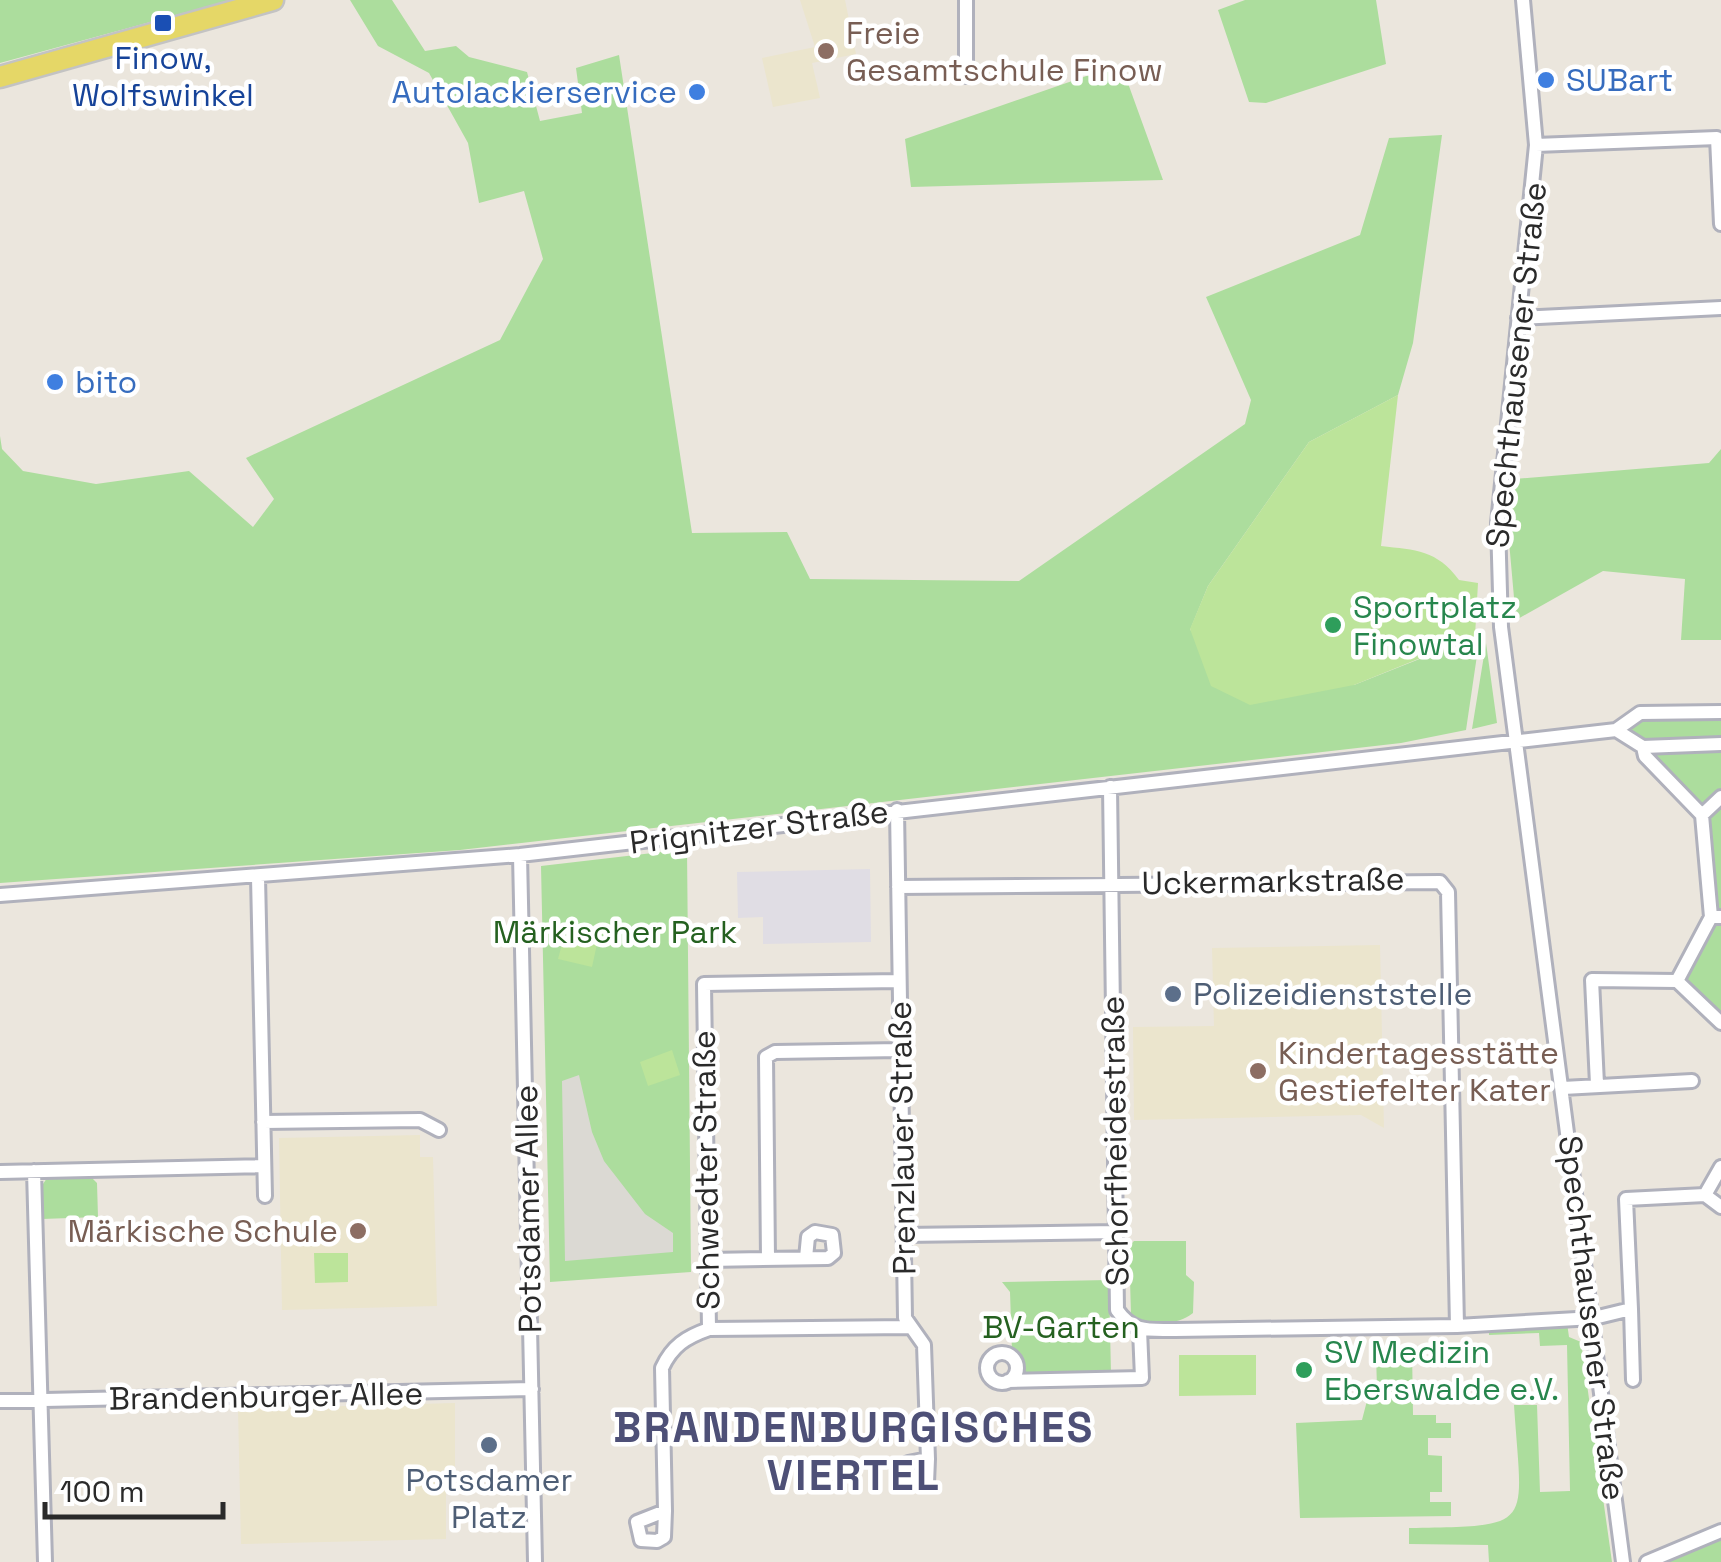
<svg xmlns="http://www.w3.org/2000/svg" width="1721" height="1562" font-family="'Space Grotesk',sans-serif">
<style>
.industrial{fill:#e0dde4}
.education{fill:#ebe5cd}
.green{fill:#acdd9d}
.pitch{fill:#bce49a}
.plaza{fill:#dbd9d3}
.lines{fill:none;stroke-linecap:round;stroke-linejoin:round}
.minor-casing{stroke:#b0b1bc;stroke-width:18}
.primary-casing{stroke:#c3c3c3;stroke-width:25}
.minor{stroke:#fff;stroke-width:12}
.primary{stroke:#e5d767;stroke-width:20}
.transit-dot{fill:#1a4fb4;stroke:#fff;stroke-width:4}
.education-dot{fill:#8d6e63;stroke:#fff;stroke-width:4}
.shop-dot{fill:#3f7fe0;stroke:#fff;stroke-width:4}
.leisure-dot{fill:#2e9e5b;stroke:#fff;stroke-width:4}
.service-dot{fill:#5c6f8a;stroke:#fff;stroke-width:4}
.labels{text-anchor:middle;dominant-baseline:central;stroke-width:9;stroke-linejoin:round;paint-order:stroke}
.education-label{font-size:32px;fill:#785e54;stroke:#fff;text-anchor:start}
.transit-label{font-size:32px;fill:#164399;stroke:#fff}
.shop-label{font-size:32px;fill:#366cbe;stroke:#fff;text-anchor:start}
.street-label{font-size:32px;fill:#2a2a2a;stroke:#fff}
.leisure-label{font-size:32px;fill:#27864d;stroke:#fff;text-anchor:start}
.park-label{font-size:32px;fill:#256120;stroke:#fff}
.service-label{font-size:32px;fill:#4e5e75;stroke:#fff;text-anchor:start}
.district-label{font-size:42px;font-weight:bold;letter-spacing:2.5px;fill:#4e5077;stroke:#fff}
</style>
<rect width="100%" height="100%" fill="#ebe6dd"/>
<path class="industrial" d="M870,869l1,73 -108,2v-27l-25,1 -1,-46z"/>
<path class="education" d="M800,0h45l11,54 -44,9 8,35 -47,9 -11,-49 53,-11z
M1380,945l4,183 -23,-13 -227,5 -1,-93 81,-1 -2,-78z
M420,1135v22h13l4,149 -155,4 -3,-172z
M455,1403v75h-9v61l-205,5 -3,-135z"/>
<path class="green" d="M0,0h231l-231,63z
M350,0h42l33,51 31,-5 13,11 58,15 13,49 42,-8 -6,-45 43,-13 73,478 95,-1 23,47 209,2 226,-157 6,-24 -45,-103 154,-62 29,-97 53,-3 -29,208 -15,52 -89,47 -101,144 -18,44 164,55 126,-50 -14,95 -65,13 -941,107 -460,33v-447l2,13 21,22 73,13 93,-13 64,56 21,-28 -28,-41 254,-118 43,-81 -19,-68 -45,12 -11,-60 -39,-70 -51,-27z
M1245,0h131l10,64 -120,39 -17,-1 -31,-92z
M1121,64l42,116 -252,7 -6,-48z
M1721,449v191h-40l4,-61 -82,-8 -87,49 -8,-90 6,-51 195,-16z
M1486,643l11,80 -25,6z
M1721,712v302l-35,-36 27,-68 -11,-94 -86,-86 24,-17z
M687,849l4,423 -141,10 -9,-416z
M47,1178h45l5,5 1,34 -56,2 -1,-32z
M1134,1241h52v34l8,7 -1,31c-15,13 -46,13 -62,1l-2,-68z
M1109,1280l2,95 -85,1 -5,-5 -1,-10 -8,-9 -2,-60 -8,-10z
M1567,1323l2,14 12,5 31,220h-123l-1,-17 -79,-1v-16c128,-2 113,0 105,-123h23l3,87 30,-1 -3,-146 -27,1 -1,-13 -50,2v-9z
M1384,1347h28l1,68h23v8h15v15h-23v17l14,1v36h-12v10h21v14l-151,2 -4,-95 66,-3 7,-27 8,-6 -1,-31h9z
M1721,1540v22h-57z"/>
<path class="pitch" d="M1398,395l-17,151c35,4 56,4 78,34l19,3 -3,53 -121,49 -104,20 -39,-19 -21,-57 18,-43 101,-144z
M564,937l33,7 -5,23 -34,-8z
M672,1050l8,25 -32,11 -8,-24z
M314,1253h34v29l-33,1z
M1256,1355v40l-77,1v-41z"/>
<path class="plaza" d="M579,1075l13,57 12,29 41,53 28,19v19l-108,9 -3,-180z"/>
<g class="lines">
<defs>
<path id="minor" d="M1523,0l13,145 -38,378 3,104 122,935
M966,76v-76
M1536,145l181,-7 4,86
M1518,318l203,-10
M1616,730l27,17 78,-3
M1643,747l2,9 57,59 9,102
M1110,787l7,523c16,23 32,20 58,20l282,-4 137,-8 37,-9 -5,-110 79,-4 16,12
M897,810l8,508 19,27 4,114 -20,4 -4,20h23l1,-24
M1702,815l19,-18
M520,855l15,707
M258,877l7,319
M898,887l542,-5 8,10 9,434
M0,895l520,-40 1096,-125 24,-17 81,-1
M1677,981l44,42
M1597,1084l-5,-104 85,1 34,-64h10
M1563,1088l129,-7
M263,1122l157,-2 19,10
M34,1171l11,391
M0,1172l264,-6
M1705,1195l16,-28
M903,1235l214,-3
M768,1259l-2,-202 9,-5 125,-2
M708,1260l120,-2 6,-5 -2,-18 -17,-3 -7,5 -2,21
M1631,1309l2,71
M709,1329l-5,-345 195,-3
M987 1368a15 15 0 1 1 30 0a15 15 0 1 1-30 0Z
M1008,1381l134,-3 -2,-48
M0,1401l532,-12
M665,1511l-1,26 -7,4 -16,-1 -4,-18 28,-11 -3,-143c10,-22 24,-31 47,-39l200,-2
M1647,1562l74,-31"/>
<path id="primary" d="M0,77l273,-77"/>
</defs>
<use href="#minor" class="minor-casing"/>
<use href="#primary" class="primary-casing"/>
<use href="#minor" class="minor"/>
<use href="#primary" class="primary"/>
</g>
<rect class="transit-dot" x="153" y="13" width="20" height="20" rx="5"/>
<g class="education-dot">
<circle cx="826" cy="51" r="10"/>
<circle cx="1258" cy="1071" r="10"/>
<circle cx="358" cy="1231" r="10"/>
</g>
<g class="shop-dot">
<circle cx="1546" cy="80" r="10"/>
<circle cx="697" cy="92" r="10"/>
<circle cx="55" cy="382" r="10"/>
</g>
<g class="leisure-dot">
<circle cx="1333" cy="625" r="10"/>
<circle cx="1304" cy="1370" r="10"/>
</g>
<g class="service-dot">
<circle cx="1173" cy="994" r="10"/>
<circle cx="489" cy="1445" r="10"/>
</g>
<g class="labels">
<g class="education-label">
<text x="846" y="33">Freie<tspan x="846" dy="37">Gesamtschule Finow</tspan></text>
<text x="1278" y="1053">Kindertagesstätte<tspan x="1278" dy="37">Gestiefelter Kater</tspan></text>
<text x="338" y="1231" text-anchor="end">Märkische Schule</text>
</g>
<g class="transit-label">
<text x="163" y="58">Finow,<tspan x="163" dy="37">Wolfswinkel</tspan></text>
</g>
<g class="shop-label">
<text x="1566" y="80">SUBart</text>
<text x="677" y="92" text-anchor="end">Autolackierservice</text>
<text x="75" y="382">bito</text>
</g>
<g class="street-label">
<text transform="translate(1516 365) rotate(-84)">Spechthausener Straße</text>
<text transform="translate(759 827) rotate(-7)">Prignitzer Straße</text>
<text transform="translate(1273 881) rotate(-1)">Uckermarkstraße</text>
<text transform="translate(902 1138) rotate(-91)">Prenzlauer Straße</text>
<text transform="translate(1115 1141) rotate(-91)">Schorfheidestraße</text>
<text transform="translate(706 1170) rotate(-91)">Schwedter Straße</text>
<text transform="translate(528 1209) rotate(-91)">Potsdamer Allee</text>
<text transform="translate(1592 1318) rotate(83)">Spechthausener Straße</text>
<text transform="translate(266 1396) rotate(-1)">Brandenburger Allee</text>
</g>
<g class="leisure-label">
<text x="1353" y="607">Sportplatz<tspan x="1353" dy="37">Finowtal</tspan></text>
<text x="1324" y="1352">SV Medizin<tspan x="1324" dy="37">Eberswalde e.V.</tspan></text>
</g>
<g class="park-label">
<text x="615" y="932">Märkischer Park</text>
<text x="1061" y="1327">BV-Garten</text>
</g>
<g class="service-label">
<text x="1193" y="994">Polizeidienststelle</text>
<text x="489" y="1480" text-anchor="middle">Potsdamer<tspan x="489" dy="37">Platz</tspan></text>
</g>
<g class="district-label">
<text x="854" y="1427">BRANDENBURGISCHES<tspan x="854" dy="48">VIERTEL</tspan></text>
</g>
</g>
<path d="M45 1502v15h178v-15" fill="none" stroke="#2a2a2a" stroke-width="5"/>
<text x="60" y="1502" font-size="30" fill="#2a2a2a" stroke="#ffffff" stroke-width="8" paint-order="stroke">100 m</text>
</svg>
